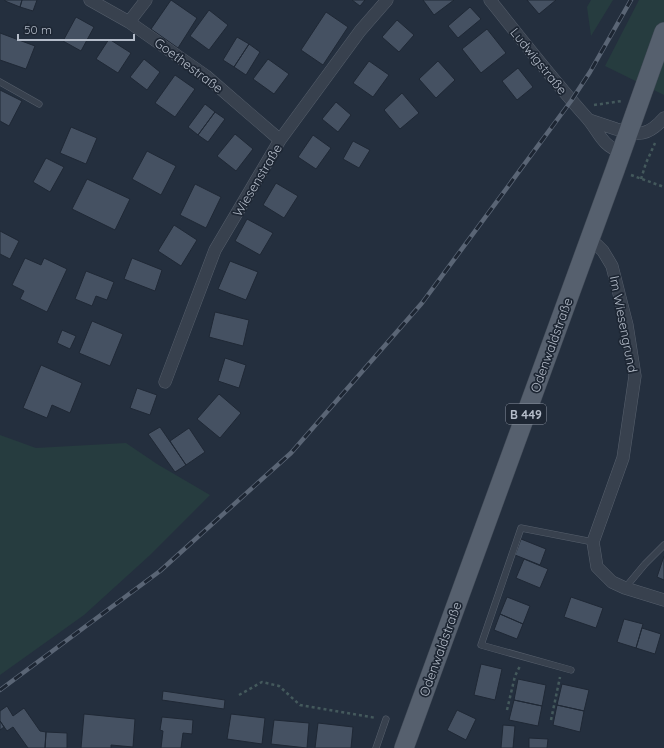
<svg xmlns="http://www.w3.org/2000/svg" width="664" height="748" font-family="Quicksand,sans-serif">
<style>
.green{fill:#263c3f}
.building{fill:#455162;stroke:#1f2835}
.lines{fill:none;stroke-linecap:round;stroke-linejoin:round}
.service-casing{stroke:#565f6c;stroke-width:7}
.minor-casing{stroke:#565f6c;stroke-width:13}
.primary-casing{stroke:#414a57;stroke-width:20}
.path{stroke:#44595c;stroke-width:2.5;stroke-dasharray:3 3;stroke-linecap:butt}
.service{stroke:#38414e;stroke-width:6}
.minor{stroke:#38414e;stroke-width:12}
.primary{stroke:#56606e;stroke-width:19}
.rail-casing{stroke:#5a6575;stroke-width:4.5}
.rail{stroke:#1d2633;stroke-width:3;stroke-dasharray:9;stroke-linecap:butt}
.labels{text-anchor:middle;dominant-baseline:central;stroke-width:3.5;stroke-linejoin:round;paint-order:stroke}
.shield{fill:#1d2633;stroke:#878f9c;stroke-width:1}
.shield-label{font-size:12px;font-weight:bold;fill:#b4bcc9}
.street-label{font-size:13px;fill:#b4bcc9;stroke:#1d2633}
</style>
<rect width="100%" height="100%" fill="#242f3e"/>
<path class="green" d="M591,0h22l-22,36 -4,-29z
M639,0h25v95l-59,-29z
M0,435l36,13 90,-5 31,21 53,31 -61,61 -65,59 -84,60z"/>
<path class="building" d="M5,0h17l-2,7 -15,-6z
M22,0h15l-4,11 -13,-4z
M171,0l26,18 -19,30 -27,-19z
M352,0h13l-5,6z
M423,0h31l-20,15z
M527,0h29l-17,14z
M470,7l11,12 -23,19 -10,-12z
M209,10l19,15 -19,25 -19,-14z
M326,12l22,15 -25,38 -22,-15z
M76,17l18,10 -13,24 -18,-10z
M397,20l17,15 -15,17 -17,-15z
M487,29l19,24 -25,20 -19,-24z
M0,33l35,13 -9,23 -26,-9z
M237,37l12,7 -15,23 -11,-7z
M109,39l22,14 -13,20 -22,-14z
M249,44l11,8 -14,23 -12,-8z
M144,59l16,13 -13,18 -17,-13z
M268,59l21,15 -15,20 -21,-15z
M369,61l20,14 -16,22 -20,-14z
M438,61l17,19 -19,18 -17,-19z
M518,68l15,19 -16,13 -15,-19z
M175,75l20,14 -20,28 -20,-14z
M0,90l22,11 -13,25 -9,-5z
M402,93l17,20 -19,16 -16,-19z
M336,102l15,13 -13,17 -16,-13z
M205,104l10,8 -17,23 -10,-8z
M215,112l10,7 -17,23 -10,-7z
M71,127l26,11 -11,26 -26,-11z
M235,134l18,15 -17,22 -19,-15z
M313,135l18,13 -15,21 -18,-12z
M353,141l17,9 -11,18 -16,-9z
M147,151l29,15 -15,29 -29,-16z
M46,158l18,9 -14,25 -17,-10z
M87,179l43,20 -15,31 -43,-21z
M276,183l22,13 -14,22 -21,-13z
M195,184l26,13 -15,31 -26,-13z
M247,219l26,14 -13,22 -25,-14z
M174,225l23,15 -16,26 -23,-15z
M0,231l19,10 -9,18 -10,-5z
M25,258l16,7 3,-7 23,11 -20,43 -27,-13 4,-8 -12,-6z
M132,258l30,12 -7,21 -31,-12z
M230,261l28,11 -12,28 -28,-11z
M86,271l28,11 -7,18 -11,-4 -4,10 -17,-7z
M215,312l34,8 -6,26 -34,-9z
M92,321l31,13 -13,32 -31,-13z
M62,330l14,6 -6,13 -13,-6z
M225,358l21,7 -7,23 -21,-7z
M41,365l41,18 -12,30 -18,-8 -5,13 -24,-10z
M137,388l20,7 -7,20 -20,-7z
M219,394l22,19 -21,25 -23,-19z
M160,427l26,38 -11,7 -27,-38z
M189,428l16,24 -19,13 -16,-24z
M521,539l25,10 -6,16 -25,-10z
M664,556v24l-7,-3z
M524,559l24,10 -8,19 -24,-10z
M507,597l23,9 -7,18 -23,-10z
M571,597l32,11 -7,20 -32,-11z
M500,614l23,10 -6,15 -23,-9z
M624,619l19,5 -7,24 -19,-6z
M642,628l19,6 -6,20 -19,-6z
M481,664l21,5 -7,31 -21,-5z
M518,679l28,6 -4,21 -28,-6z
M562,684l27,6 -5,21 -27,-6z
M163,691l62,9 -1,9 -62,-9z
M514,700l28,6 -4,20 -29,-6z
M557,705l27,6 -4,21 -27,-7z
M7,706l6,10 11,-8 16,23 6,1 -1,16h-17l-15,-21 -6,4 -7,-10v-10z
M457,710l19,9 -10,21 -19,-10z
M84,714l51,5 -2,28 -22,-2v3h-30z
M231,714l34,4 -3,26 -35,-5z
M162,717l31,3 -1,14 -9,-1 -2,15h-20l2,-17 -3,-1z
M274,720l35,3 -2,25 -36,-4z
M0,721l4,6 -4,3z
M318,723l35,4 -2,21h-36z
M503,725l12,1 -2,22h-12z
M46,732l21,1v15h-22z
M529,738l19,1 -1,9h-18z"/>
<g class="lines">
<defs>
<path id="service" d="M0,82l39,22
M625,588l20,-24 19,-19
M571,670l-90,-25 40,-117 72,14
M376,748l10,-29"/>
<path id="minor" d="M90,0l39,22 77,54 74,64
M490,0c32,40 63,80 97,118 13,15 14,27 34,34
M129,22l17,-22
M589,120c9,3 18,6 27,9 23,7 32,7 48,-11
M589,241l8,4 6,6 9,15 15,59 8,51 -12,82 -30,84 4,25 15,15 13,6 39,12
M165,382l50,-132 65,-110 80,-109 27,-31"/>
<path id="primary" d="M404,748l211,-578 49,-138"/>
</defs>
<use href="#service" class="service-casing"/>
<use href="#minor" class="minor-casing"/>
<use href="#primary" class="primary-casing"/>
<path class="path" d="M594,105l28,-4
M631,175l33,12
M641,179l5,-16 9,-20
M239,695l23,-13 17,4 21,19 76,13
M507,710l8,-34 5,-10
M551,720l9,-43"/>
<use href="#service" class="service"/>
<use href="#minor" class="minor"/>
<use href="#primary" class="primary"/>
<defs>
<path id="rail" d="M0,690l160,-119 131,-118 131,-150 149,-202 19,-29 41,-72"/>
</defs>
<use href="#rail" class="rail-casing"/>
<use href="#rail" class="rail"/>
</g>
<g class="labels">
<rect class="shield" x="506" y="404" width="40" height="20" rx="3"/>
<g class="shield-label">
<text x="526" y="414">B 449</text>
</g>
<g class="street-label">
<text transform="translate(539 61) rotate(51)">Ludwigstraße</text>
<text transform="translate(189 65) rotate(37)">Goethestraße</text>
<text transform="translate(257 180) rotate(-59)">Wiesenstraße</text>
<text transform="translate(624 324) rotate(79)">Im Wiesengrund</text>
<text transform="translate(551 345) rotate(-70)">Odenwaldstraße</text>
<text transform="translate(440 649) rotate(-70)">Odenwaldstraße</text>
</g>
</g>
<path d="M18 34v6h116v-6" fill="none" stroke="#b4bcc9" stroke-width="2"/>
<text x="24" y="34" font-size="12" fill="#b4bcc9" stroke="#1d2633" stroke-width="3" paint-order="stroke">50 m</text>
</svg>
